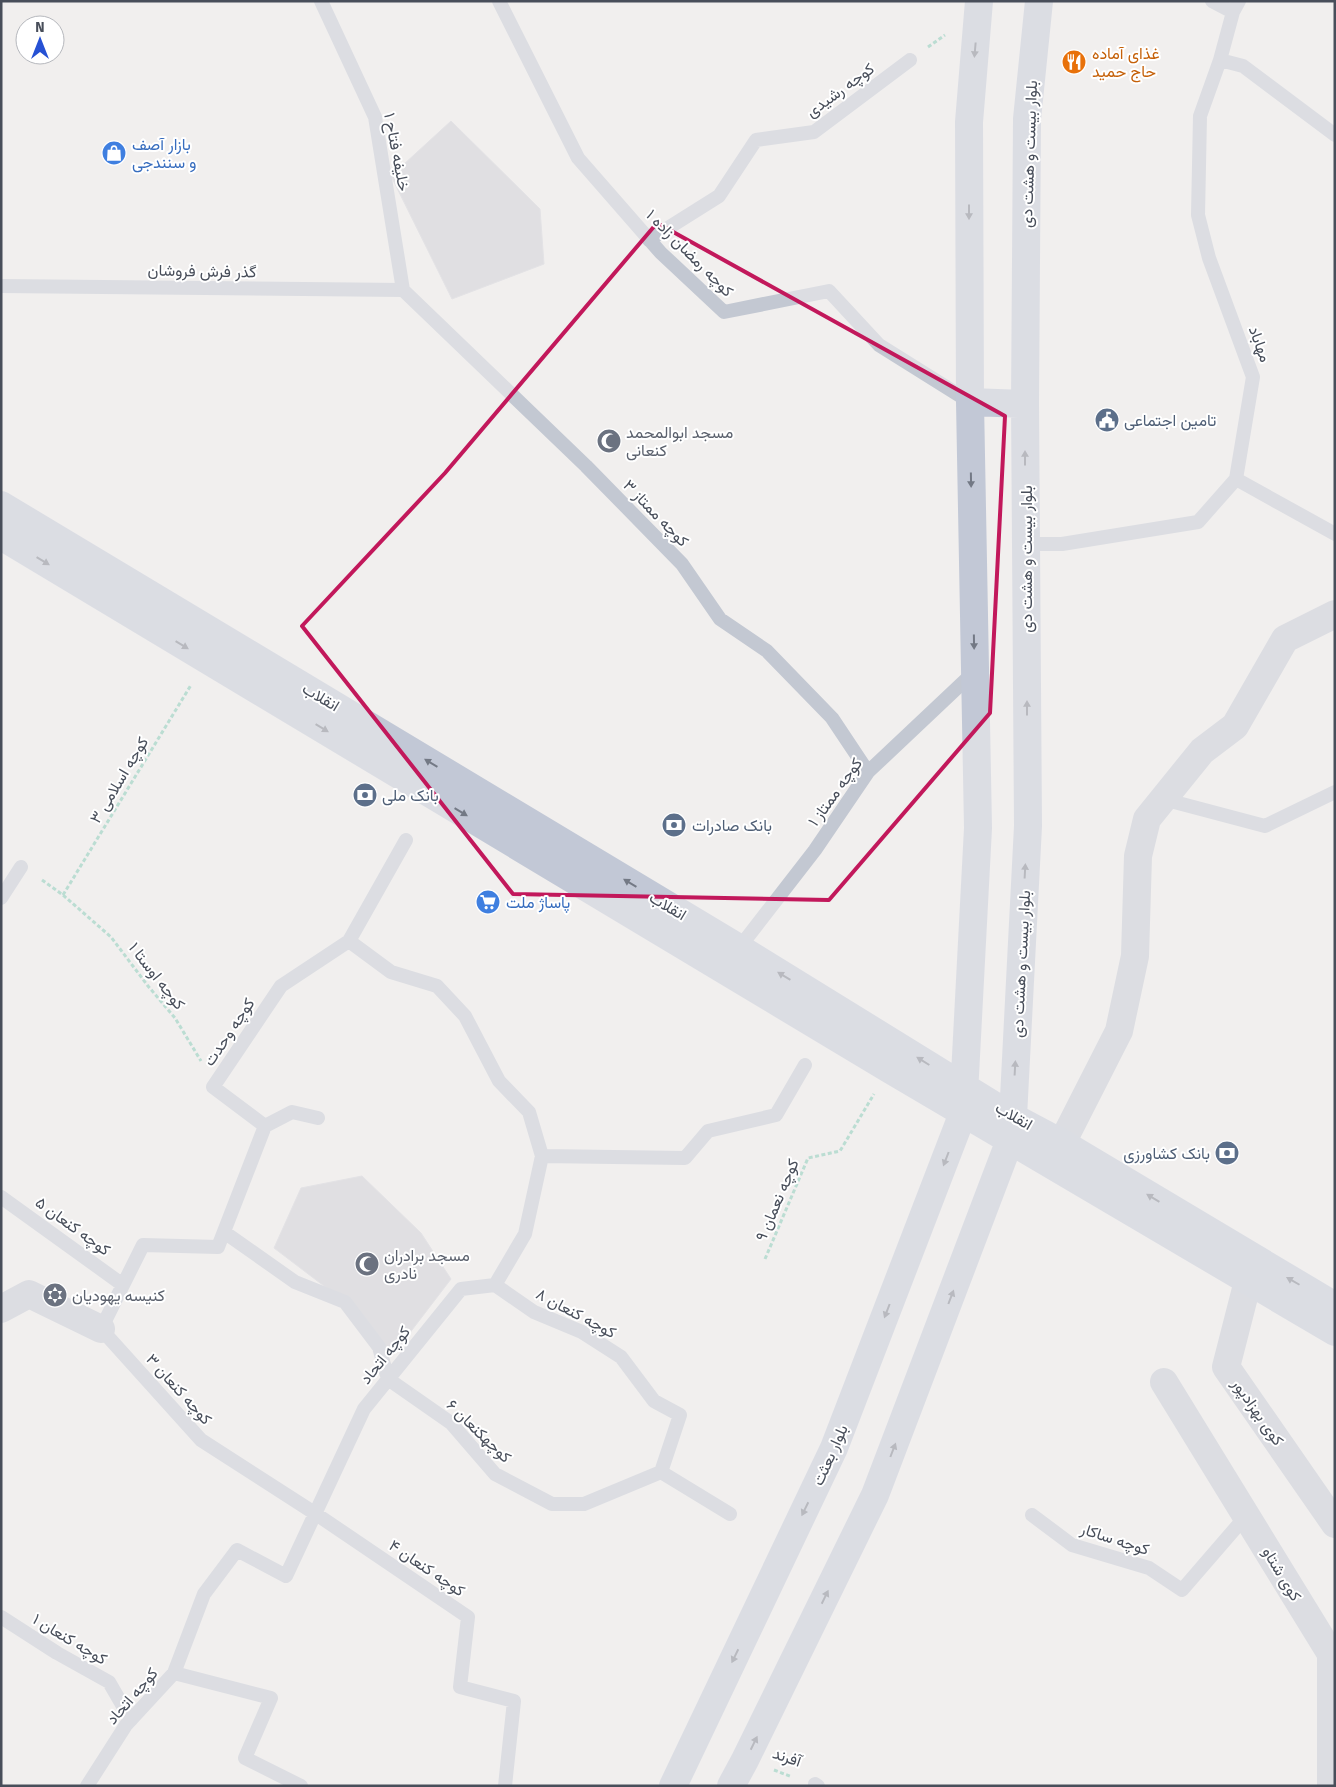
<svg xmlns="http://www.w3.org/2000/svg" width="1336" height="1787" font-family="'Fira Sans',Vazirmatn,sans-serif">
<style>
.building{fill:#cccdd3;stroke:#d3d3d9}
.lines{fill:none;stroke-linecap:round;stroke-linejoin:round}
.path{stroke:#7ac7b0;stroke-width:3;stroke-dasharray:4 2.5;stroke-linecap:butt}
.service{stroke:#c3c8d2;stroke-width:14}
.minor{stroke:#c3c8d2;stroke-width:28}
.secondary{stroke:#c2c8d6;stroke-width:28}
.oneway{fill:#737985}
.marked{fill:none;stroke:#c2185b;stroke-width:4;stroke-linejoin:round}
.labels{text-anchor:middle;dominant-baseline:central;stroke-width:4;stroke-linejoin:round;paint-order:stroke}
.food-label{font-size:16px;fill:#c56008;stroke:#fff;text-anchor:start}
.street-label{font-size:16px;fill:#484e5a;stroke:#fff}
.shop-label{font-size:16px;fill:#366cbe;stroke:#fff;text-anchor:start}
.service-label{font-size:16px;fill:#4e5e75;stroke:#fff;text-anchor:start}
.worship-label{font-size:16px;fill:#5b616d;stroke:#fff;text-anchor:start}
</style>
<rect width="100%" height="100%" fill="#f1efee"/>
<path class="building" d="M451,121l89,88 4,55 -92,35 -61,-123z
M362,1176l59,57 30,46 -52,68h-20l-34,-45 -71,-54 27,-60z"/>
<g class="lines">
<path class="path" d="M928,47l17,-12
M42,880l21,15 48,42 37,49 27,32 26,43
M63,895l128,-210
M765,1259l43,-101 32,-7 34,-57
M774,1770l18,7"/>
<path class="service" d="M321,1l54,116 28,173
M499,1l79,157 83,95 63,59 105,-21 50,54 91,57
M1212,1l21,11
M1220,60l23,6 92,69
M649,240l70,-44 37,-56 58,-8 96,-72
M1,286l402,4
M403,290l183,176 96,98 38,55 47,32 65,67 36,54
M1236,479l99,55
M1026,544h36l136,-22 38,-43 17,-102 -44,-119 -11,-43 2,-99 20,-56 13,-48 6,-11
M1163,799l102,27 70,-34
M406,840l-57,101 -68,45 -68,101 52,39 -47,121 -75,-2 -42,84 100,111 115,74 152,103 -8,70 54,14 -9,85
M1,898l20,-31
M349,941l42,31 46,14 28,30 34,65 30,31 13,44
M739,948l76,-98 53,-78 106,-100
M265,1126l27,-14 26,6
M1,1197l122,88
M224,1232l71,50 50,20 34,45 9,32 63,44 44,51 57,30h32l77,-32
M495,1285l39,27 48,20 39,25 33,44 26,14 -19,57
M661,1472l69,42
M1032,1515l40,30 77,23 33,22 64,-74
M1,1617l56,36 52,29 22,38
M174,1673l97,25 -26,60 56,28
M815,1784l3,2
M87,1786l39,-61 48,-52 30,-79 33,-44 49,26 78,-167 97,-120 34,-4 30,-51 17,-78 143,2 23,-27 68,-16 29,-50"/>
<path class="minor" d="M1062,1143l57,-112 16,-75 3,-100 9,-37 55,-68 33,-25 50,-87 50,-25
M1261,1263l-13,18 -22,86 109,157
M1,1309l28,-15 72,35
M1164,1382l167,272v132"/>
<path class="secondary" d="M970,402l55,2
M1,505l738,443 274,169 49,26 273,163
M1,536l888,533 446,263
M673,1786l161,-338 129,-335 15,-285 -8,-426 -1,-280 10,-121
M731,1786l14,-26 130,-265 135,-355 3,-23 15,-291 -3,-422 2,-285 12,-118"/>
</g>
<defs><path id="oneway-solid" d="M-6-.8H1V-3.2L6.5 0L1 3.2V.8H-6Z" transform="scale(1.25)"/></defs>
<g class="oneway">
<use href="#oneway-solid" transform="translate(975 50) rotate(95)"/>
<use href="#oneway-solid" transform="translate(969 212) rotate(90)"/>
<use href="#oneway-solid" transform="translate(1025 458) rotate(-90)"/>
<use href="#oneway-solid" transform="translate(971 480) rotate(89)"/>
<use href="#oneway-solid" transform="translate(43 561) rotate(31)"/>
<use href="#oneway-solid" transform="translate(974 642) rotate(89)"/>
<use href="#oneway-solid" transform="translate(182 645) rotate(31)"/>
<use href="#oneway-solid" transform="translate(1027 708) rotate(-90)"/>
<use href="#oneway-solid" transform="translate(322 728) rotate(31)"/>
<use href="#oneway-solid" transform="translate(431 763) rotate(-149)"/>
<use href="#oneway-solid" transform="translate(461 812) rotate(31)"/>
<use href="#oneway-solid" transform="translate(1025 871) rotate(-87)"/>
<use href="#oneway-solid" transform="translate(630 883) rotate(-149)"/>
<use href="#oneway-solid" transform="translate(784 976) rotate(-149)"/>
<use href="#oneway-solid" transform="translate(923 1061) rotate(-148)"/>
<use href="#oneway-solid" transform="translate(1015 1068) rotate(-87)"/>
<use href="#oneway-solid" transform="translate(946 1159) rotate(111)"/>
<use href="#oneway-solid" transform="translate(1153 1198) rotate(-149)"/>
<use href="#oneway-solid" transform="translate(1293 1281) rotate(-150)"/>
<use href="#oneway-solid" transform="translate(951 1297) rotate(-69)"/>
<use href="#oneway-solid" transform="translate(887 1311) rotate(111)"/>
<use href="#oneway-solid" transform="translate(893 1450) rotate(-69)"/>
<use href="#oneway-solid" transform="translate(805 1509) rotate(116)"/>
<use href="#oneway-solid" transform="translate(825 1597) rotate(-64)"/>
<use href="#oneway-solid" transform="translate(735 1656) rotate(116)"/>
<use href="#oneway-solid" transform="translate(754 1743) rotate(-64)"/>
</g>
<path d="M0 0H1336V1787H0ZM657,223l348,193 -15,297 -161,187 -316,-6 -211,-268 143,-153z" fill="#f1efee" fill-opacity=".55" fill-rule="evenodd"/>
<path class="marked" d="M657,223l348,193 -15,297 -161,187 -316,-6 -211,-268 143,-153z"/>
<defs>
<symbol id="restaurant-disc" viewBox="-11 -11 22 22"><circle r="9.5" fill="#e8710a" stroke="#fff"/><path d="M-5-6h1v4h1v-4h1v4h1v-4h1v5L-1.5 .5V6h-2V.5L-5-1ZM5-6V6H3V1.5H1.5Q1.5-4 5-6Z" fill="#fff"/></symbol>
<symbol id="shop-disc" viewBox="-11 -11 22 22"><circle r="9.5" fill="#3f7fe0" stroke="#fff"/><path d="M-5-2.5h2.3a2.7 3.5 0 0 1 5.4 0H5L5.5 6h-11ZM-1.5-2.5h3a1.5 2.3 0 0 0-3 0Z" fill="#fff"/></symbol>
<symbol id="civic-disc" viewBox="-11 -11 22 22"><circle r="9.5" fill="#5c6f8a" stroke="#fff"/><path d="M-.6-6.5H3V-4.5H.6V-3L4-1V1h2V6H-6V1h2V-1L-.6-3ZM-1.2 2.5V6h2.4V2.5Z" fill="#fff"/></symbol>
<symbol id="mosque-disc" viewBox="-11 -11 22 22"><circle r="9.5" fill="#6b7280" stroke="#fff"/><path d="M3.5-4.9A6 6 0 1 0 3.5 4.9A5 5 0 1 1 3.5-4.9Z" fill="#fff"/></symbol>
<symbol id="bank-disc" viewBox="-11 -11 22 22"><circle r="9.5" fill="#5c6f8a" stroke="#fff"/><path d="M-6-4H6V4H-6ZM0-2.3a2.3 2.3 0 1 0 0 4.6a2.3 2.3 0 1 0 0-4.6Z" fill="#fff"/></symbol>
<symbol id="supermarket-disc" viewBox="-11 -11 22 22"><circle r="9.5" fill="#3f7fe0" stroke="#fff"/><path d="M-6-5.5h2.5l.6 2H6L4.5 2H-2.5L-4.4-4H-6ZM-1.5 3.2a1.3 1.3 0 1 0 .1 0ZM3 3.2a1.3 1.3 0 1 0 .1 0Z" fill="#fff"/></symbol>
<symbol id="synagogue-disc" viewBox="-11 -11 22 22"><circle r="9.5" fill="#6b7280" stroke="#fff"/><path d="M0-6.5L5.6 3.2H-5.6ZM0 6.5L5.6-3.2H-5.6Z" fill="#fff"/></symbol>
</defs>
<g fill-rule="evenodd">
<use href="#restaurant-disc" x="1060" y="48" width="28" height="28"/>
<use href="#shop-disc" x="100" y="139" width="28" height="28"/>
<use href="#civic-disc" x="1093" y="406" width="28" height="28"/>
<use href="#mosque-disc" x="595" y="427" width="28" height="28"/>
<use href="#bank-disc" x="351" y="781" width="28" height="28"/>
<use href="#bank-disc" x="660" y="811" width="28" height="28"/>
<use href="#supermarket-disc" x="474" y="888" width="28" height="28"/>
<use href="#bank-disc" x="1213" y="1139" width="28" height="28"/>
<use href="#mosque-disc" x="353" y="1250" width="28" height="28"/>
<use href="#synagogue-disc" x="41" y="1281" width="28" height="28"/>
</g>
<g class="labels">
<g class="food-label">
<text x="1092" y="53">غذای آماده<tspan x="1092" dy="18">حاج حمید</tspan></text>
</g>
<g class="street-label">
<text transform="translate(840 90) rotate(-36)">کوچه رشیدی</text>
<text transform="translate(397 152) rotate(79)">خلیفه فتاح ۱</text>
<text transform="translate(1029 154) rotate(-88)">بلوار بیست و هشت دی</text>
<text transform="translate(690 253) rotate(45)">کوچه رمضان زاده ۱</text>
<text transform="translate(202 271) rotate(1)">گذر فرش فروشان</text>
<text transform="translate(1260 344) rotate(70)">مهاباد</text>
<text transform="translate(656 513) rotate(46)">کوچه ممتاز ۳</text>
<text transform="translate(1026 559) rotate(-90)">بلوار بیست و هشت دی</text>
<text transform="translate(321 697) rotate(31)">انقلاب</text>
<text transform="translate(119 780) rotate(-59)">کوچه اسلامی ۳</text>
<text transform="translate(835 792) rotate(-54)">کوچه ممتاز ۱</text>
<text transform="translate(668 906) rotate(31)">انقلاب</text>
<text transform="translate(1021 964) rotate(-87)">بلوار بیست و هشت دی</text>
<text transform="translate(157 976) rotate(52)">کوچه اوستا ۱</text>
<text transform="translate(229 1032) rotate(-56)">کوچه وحدت</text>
<text transform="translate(1014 1116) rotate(30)">انقلاب</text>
<text transform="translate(777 1200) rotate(-67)">کوچه نعمان ۹</text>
<text transform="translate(73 1226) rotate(36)">کوچه کنعان ۵</text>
<text transform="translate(576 1313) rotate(28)">کوچه کنعان ۸</text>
<text transform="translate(385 1355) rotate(-51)">کوچه اتحاد</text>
<text transform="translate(179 1389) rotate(48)">کوچه کنعان ۳</text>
<text transform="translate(1258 1412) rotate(55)">کوی بهزادپور</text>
<text transform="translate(479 1431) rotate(44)">کوچهکنعان ۶</text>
<text transform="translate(830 1455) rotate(-66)">بلوار بعثت</text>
<text transform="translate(1115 1539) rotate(18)">کوچه ساکار</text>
<text transform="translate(427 1568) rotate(34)">کوچه کنعان ۴</text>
<text transform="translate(1282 1574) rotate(59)">کوی شتاو</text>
<text transform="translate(70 1639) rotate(31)">کوچه کنعان ۱</text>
<text transform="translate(132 1696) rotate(-49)">کوچه اتحاد</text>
<text transform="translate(787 1757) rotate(19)">آفرند</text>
</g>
<g class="shop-label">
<text x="132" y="144">بازار آصف<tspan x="132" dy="18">و سنندجی</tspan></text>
<text x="506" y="902">پاساژ ملت</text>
</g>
<g class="service-label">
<text x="1124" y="420">تامین اجتماعی</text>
<text x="382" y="795">بانک ملی</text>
<text x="692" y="825">بانک صادرات</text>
<text x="1210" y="1153" text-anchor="end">بانک کشاورزی</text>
</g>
<g class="worship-label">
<text x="626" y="432">مسجد ابوالمحمد<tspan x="626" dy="18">کنعانی</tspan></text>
<text x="384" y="1255">مسجد برادران<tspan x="384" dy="18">نادری</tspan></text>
<text x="72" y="1295">کنیسه یهودیان</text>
</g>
</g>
<rect width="1336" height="1787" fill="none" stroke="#484e5a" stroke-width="5"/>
<g transform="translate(40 40)"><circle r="24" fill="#ffffff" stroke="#b6b8bd"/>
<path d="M0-4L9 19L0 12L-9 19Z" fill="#2651d4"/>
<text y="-8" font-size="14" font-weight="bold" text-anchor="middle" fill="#484e5a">N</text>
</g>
</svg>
